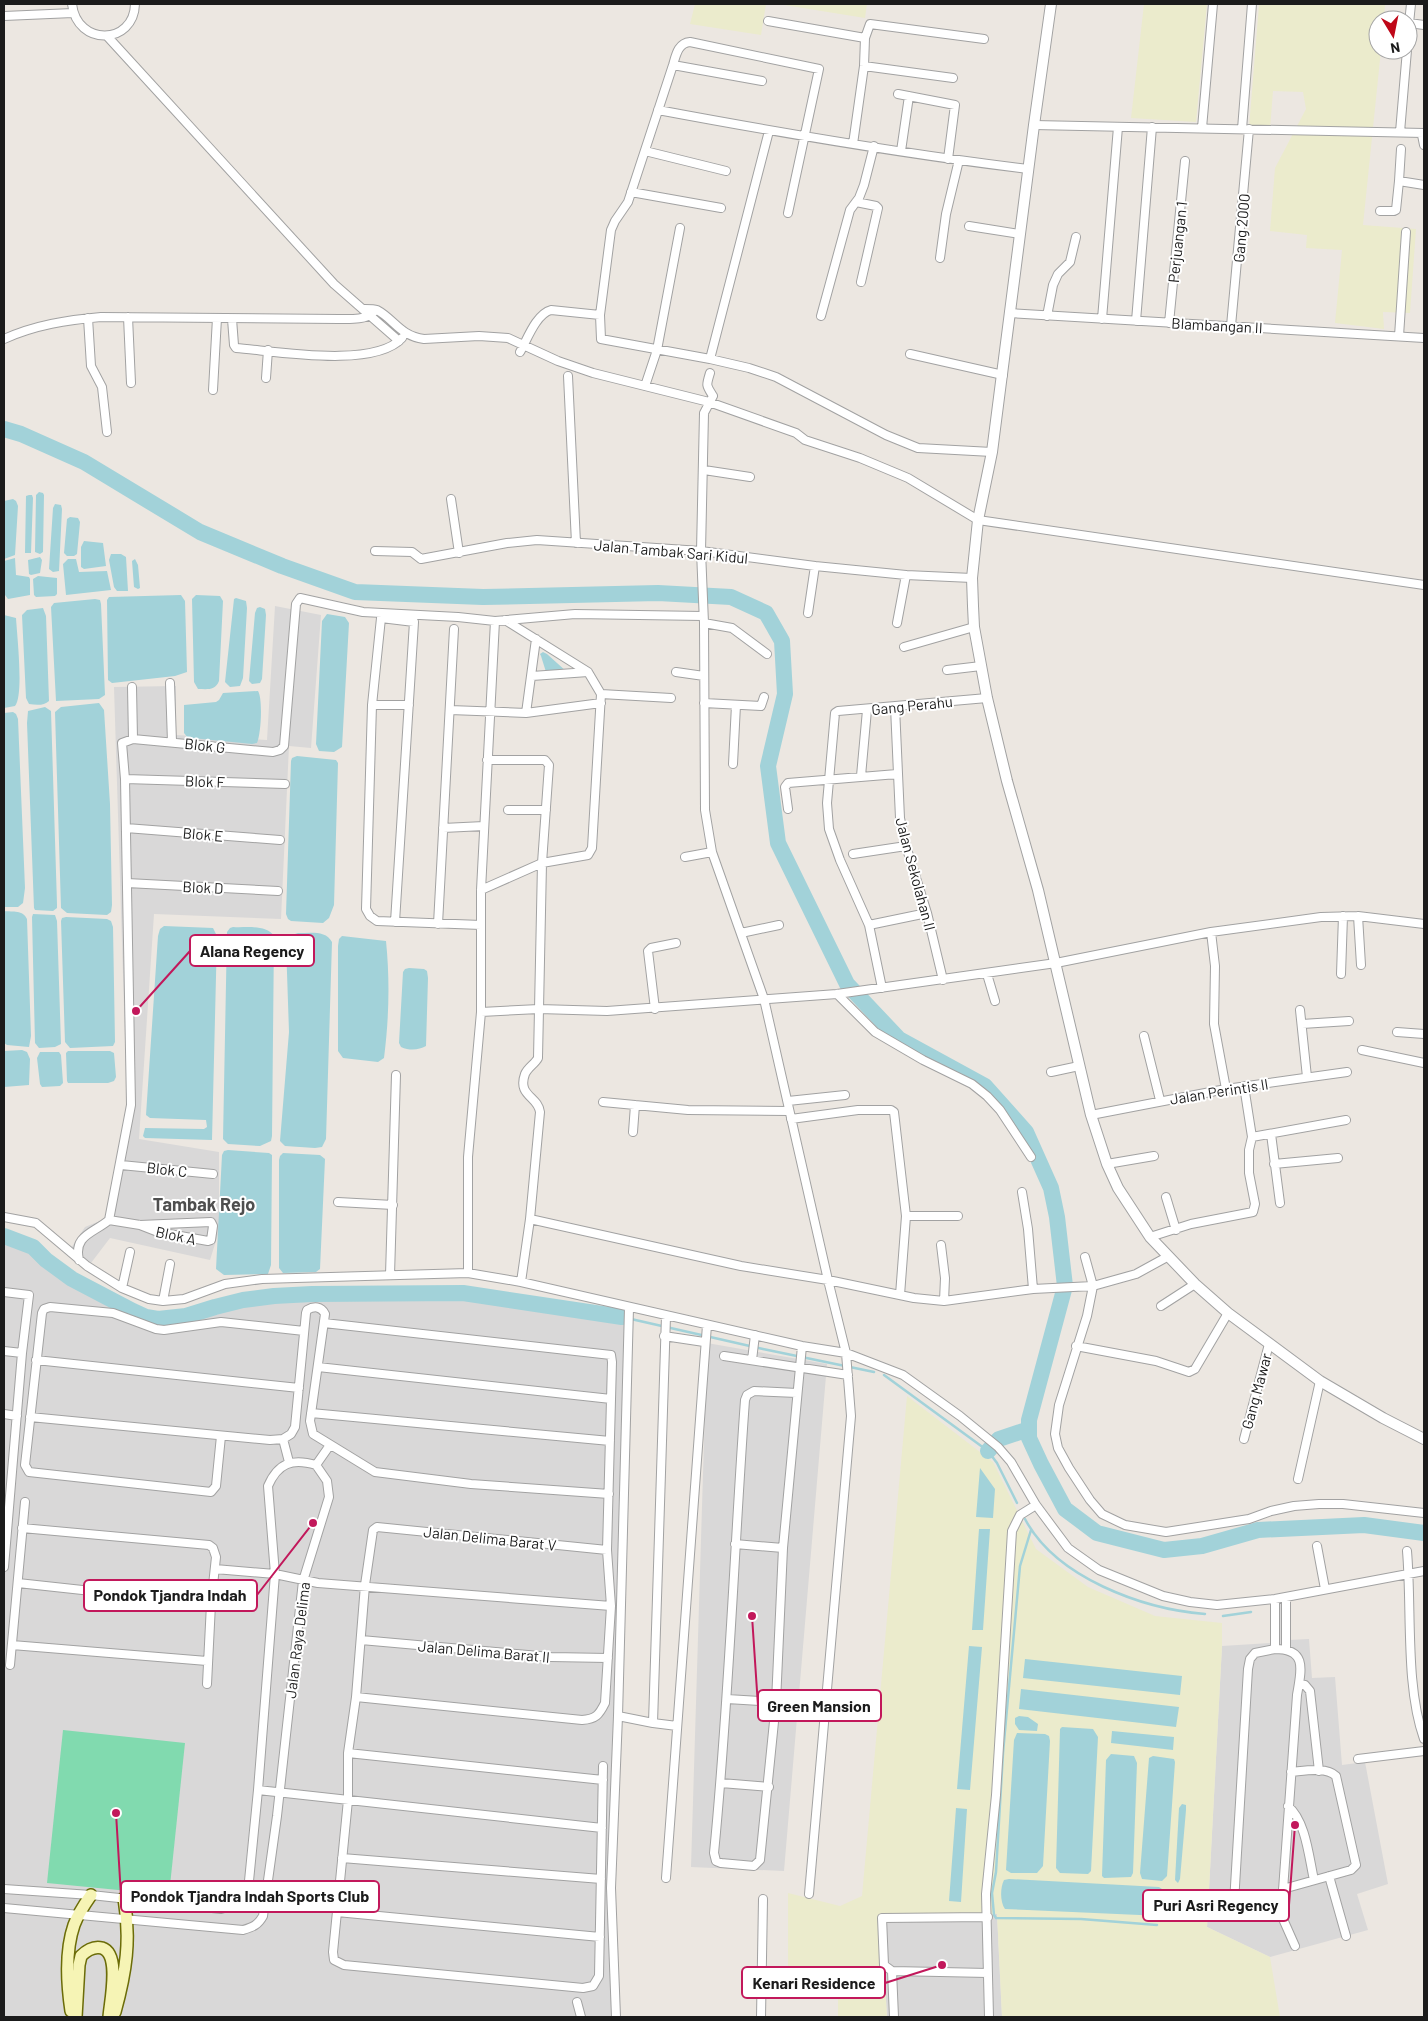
<svg xmlns="http://www.w3.org/2000/svg" width="1428" height="2021" font-family="Barlow,sans-serif">
<style>
.residential{fill:#d9d8d8}
.farmland{fill:#ebebcc}
.pitch{fill:#81daaf}
.water{fill:#a2d2d9}
.lines{fill:none;stroke-linecap:round;stroke-linejoin:round}
.stream{stroke:#a2d2d9;stroke-width:2.5}
.river{stroke:#a2d2d9;stroke-width:16}
.minor-casing{stroke:#a2a2a2;stroke-width:10}
.tertiary-casing{stroke:#a2a2a2;stroke-width:12}
.secondary-casing{stroke:#6b6c08;stroke-width:14}
.minor{stroke:#fff;stroke-width:8}
.tertiary{stroke:#fff;stroke-width:10}
.secondary{stroke:#f6f4b5;stroke-width:11}
.labels{text-anchor:middle;dominant-baseline:central;stroke-width:4;stroke-linejoin:round;paint-order:stroke}
.street-label{font-size:15px;fill:#1b1b1b;stroke:#fff}
.quarter-label{font-size:18px;font-weight:bold;fill:#4e4e4e;stroke:#fff}
.leader{fill:none;stroke:#c2185b;stroke-width:2}
.callout-dot{fill:#c2185b;stroke:#fff;stroke-width:2}
.callout{fill:#fff;stroke:#c2185b;stroke-width:2}
.callout-label{font-size:16px;text-anchor:middle;font-weight:bold;fill:#1b1b1b}
</style>
<rect width="100%" height="100%" fill="#ece7e1"/>
<path class="residential" d="M275,606l46,9 -10,133 -22,-2 -8,173 -127,-5 -15,225 80,13v79l-9,29 -100,-22 -19,25 -20,-15 14,-21 20,-8 22,-116 -13,-416 62,-1v49l91,5z
M4,1236l29,11 13,13 26,19 61,32 13,6 12,2 28,-3 29,-9 59,-11 38,-2 151,-1 159,24 7,3 -18,568 5,129h-612z
M707,1343l120,21 -43,507 -93,-4z
M1288,1599l1,41 20,-1 3,39 23,-1 7,88 23,-3 23,122 -31,10 11,36 -98,27 -63,-30 15,-281 48,-3v-42z
M881,1913l116,1 5,103h-115z"/>
<path class="farmland" d="M695,4h71l-5,31 -71,-11z
M778,4h89l-2,14z
M1144,4h63l-11,118 -65,-4z
M1244,4h141l-1,16h-6v30h3l-18,175 53,4 -6,84 -27,-1 1,17 -49,-6 7,-73 -36,-2 1,-13 -37,-4 5,-63 31,-59 -3,-17 -30,-1 -3,38 -21,-2 10,-122z
M907,1396l86,66 43,87 52,38 67,29 67,7v23l-15,281 63,30 10,60h-278l-5,-103 -116,-1 6,104h-49v-26l-50,-15v-83l52,13 22,-10z"/>
<path class="pitch" d="M63,1730l122,13 -16,152 -122,-12z"/>
<path class="water" d="M39,492l4,1 1,2 -1,57 -3,2 -5,-2 1,-57z
M29,495h3l1,3 -2,55h-6l1,-57z
M13,499l3,2 2,5 -3,49 -11,4v-58z
M55,504l6,1 1,4 -3,62 -6,1 -4,-3 4,-61z
M70,517l8,1 2,4 -3,32 -3,2h-7l-3,-3 3,-34z
M84,541l19,2 3,23 -22,3 -3,-2v-20z
M111,554h10l5,3 2,34h-11l-3,-4 -5,-27z
M40,557l2,3 -2,13 -9,2 -2,-1 -1,-14z
M15,558l1,17 13,2 1,2v16l-22,4 -3,-4 -1,-34z
M68,559h8l3,13 28,-1 4,19 -45,5 -3,-31z
M135,559l3,6 2,23 -2,1 -4,-2 -2,-26z
M38,576l19,2v16l-2,2 -19,1 -2,-2 -1,-16z
M181,595l4,6 2,71 -12,4 -63,7 -4,-3 -1,-80 2,-3z
M196,595l24,1 3,5 -4,80c-4,10 -12,8 -21,8l-4,-7 -2,-83z
M236,598l10,3 1,7 -4,70 -3,8 -10,1 -5,-5 9,-83z
M95,599l5,1 1,4 4,91 -6,4 -43,2 -5,-94 3,-4z
M260,607l5,2 1,6 -4,64 -2,4 -8,1 -3,-3 6,-68 2,-5z
M43,608l3,8 3,85c-5,5 -13,4 -20,3l-3,-6 -4,-83 5,-5z
M327,614l18,3 4,6 -7,124 -8,5 -15,-1 -3,-7 6,-123z
M4,615l12,3c1,17 8,78 -1,88l-11,2z
M543,652l4,2 20,18h-21l-5,-16 -1,-2z
M258,691c5,8 3,43 -1,52l-5,1 -60,-6h-4l-4,-5v-28l32,-3 3,-2 4,-7z
M99,703l5,7 6,94 2,101 -1,7 -4,3 -40,-2 -6,-5 -6,-196 6,-5z
M45,707l6,4 6,193v4l-4,3 -18,-1 -1,-2 -7,-185 1,-12z
M13,712l3,2 2,5 7,169 -2,15 -5,4h-14v-194z
M297,756l39,4 2,3 -4,142 -5,13 -6,5 -32,-2 -3,-2 -2,-5 5,-153 1,-3z
M4,911c9,1 19,-1 23,8l4,117 -2,11 -22,-2 -3,-2z
M33,914l22,1 2,6 4,123 -6,3 -16,1 -4,-5 -3,-126z
M66,917l41,2 4,2 2,6 2,115 -2,4 -43,2 -5,-6 -4,-121 1,-3z
M164,926l49,2 4,8 -5,204 -67,-2 -2,-2 2,-8 59,1 3,-2 -1,-7 -56,-2 -4,-3 12,-179 2,-7z
M233,927c13,1 33,-3 41,9l-2,200 -1,5 -11,5 -32,-2 -5,-5 4,-207 3,-4z
M298,933c12,0 28,-3 34,9l-6,197 -4,8 -7,1 -30,-2 -5,-5 9,-109 -3,-89 3,-7z
M342,936l44,5c4,39 3,78 -2,117l-6,4 -35,-4 -5,-7v-105l1,-7z
M409,968l15,1 3,2 1,7 -2,68c-7,4 -16,5 -25,1l-2,-4 4,-71 2,-3z
M22,1050l5,2 3,7 -1,26 -25,2v-36z
M68,1051h42l4,2 2,24 -2,4 -6,2h-40l-1,-2 -1,-28z
M40,1052h19l2,3 2,28 -3,3 -18,1 -2,-3 -3,-26z
M228,1150l41,3 3,2 -1,110 -3,9 -44,1 -8,-6 6,-114 2,-4z
M283,1153l37,2 5,4 -5,110 -4,3 -33,1 -4,-5v-108l1,-4z
M980,1468l15,21 -2,29 -17,-1z
M979,1529h11l-7,101h-11z
M969,1646l13,1 -12,143 -13,-1z
M1025,1659l157,17 -2,19 -157,-17z
M1021,1689l158,18 -3,20 -157,-18z
M1019,1716l9,1 10,7 -1,7 -18,-1 -4,-6v-6z
M1062,1727l31,2 5,8 -7,134 -3,3 -28,-1 -4,-5 4,-139z
M1112,1731l62,6 -1,13 -62,-7z
M1017,1733l28,1 4,2 1,5 -7,125 -6,7h-26l-5,-3 8,-130z
M1111,1754l23,2 3,7 -4,110 -2,4 -27,1 -2,-2 4,-116z
M1153,1756l21,3 1,3 -8,114 -5,5 -20,-2 -2,-6 9,-115z
M1182,1804l4,1v5l-6,69 -2,4 -3,-3 4,-72z
M956,1808l11,1 -6,93 -12,-1z
M1009,1879l150,8 6,4 1,20 -4,5 -157,-7c-5,-7 -5,-21 -1,-29z"/>
<g class="lines">
<path class="stream" d="M631,1319l132,30 111,23
M884,1375l104,76 9,12 20,40
M1025,1519c31,59 118,90 180,95
M1031,1530l-11,36 -17,187 -7,119 -4,21 2,22 2,3 85,1 76,6
M1223,1616l28,-4"/>
<path class="river" d="M4,429l17,5 63,28 116,70 82,34 73,26 128,5 175,-4 73,4 35,16 16,28 3,53 -17,72 10,77 69,141 52,55 86,47 41,46 25,56 6,29 8,69 -36,134v18l12,26 24,45 32,24 67,17 38,-4 56,-16 106,-5 60,8
M4,1236l29,11 13,13 26,19 61,32 13,6 12,2 28,-3 29,-9 28,-7 31,-4 38,-2 151,-1 159,24
M988,1451l11,-12 30,-10"/>
<defs>
<path id="minor" d="M72,4c5,43 62,41 63,0
M4,16l69,-3
M768,21l97,17
M1409,23l15,2
M1408,33l3,-29
M107,36l227,248 65,57
M673,65l89,16
M864,66l89,12
M898,94l57,11 -7,54
M658,110c123,23 246,44 370,59
M1034,125l390,8
M1202,128l11,-124
M1242,129l10,-125
M1400,132l7,-82
M1422,135l2,10
M853,144l11,-78 1,-28 5,-14 114,15
M1401,149l-2,32 25,4
M645,151l81,20
M901,151l8,-55
M631,192l90,16
M856,202l20,4 2,2 -17,74
M1380,211h14l2,-1 3,-29
M788,213l31,-144 -129,-27c-12,1 -14,13 -17,23l-45,137 -13,19 -4,9 -11,85 1,24 109,20 39,9 27,9 110,58 32,13 74,4
M969,226l51,8
M940,258l6,-44 13,-54
M365,309c3,0 9,0 12,1 17,9 23,26 47,29l55,-3 29,2 50,23 35,12 116,29 87,31 9,7 55,18 48,20 70,42 446,65
M1009,313l415,25
M821,316l29,-106 9,-12 5,-13 10,-39
M1047,316l6,-31 5,-11 12,-12 6,-25
M128,317l3,66
M88,318l3,48 11,21 5,45
M232,319l2,26 2,3c39,3 138,21 166,-10
M1102,319l16,-192
M1136,321l16,-194
M1169,323l16,-162
M1231,326l18,-197
M1399,336l7,-104
M4,339c31,-14 63,-19 97,-22l238,2c11,0 26,1 34,-6
M520,352c7,-12 16,-38 31,-42l49,5
M910,354l93,21
M710,359l59,-228
M710,373c-4,13 -4,12 3,23l-9,17 -3,138 3,72 1,187 7,42 52,147 64,281 18,73 5,63 -42,478
M568,376l8,167
M266,378l2,-28
M645,386l12,-36 23,-122
M213,390l4,-72
M704,470l46,7
M451,499l8,54
M375,551l37,1 9,7 86,-16 30,-3 164,11 114,15 91,9 66,3
M808,613l7,-47
M704,623l28,5 35,26
M897,623l9,-48
M904,647l70,-20
M947,670l34,-4
M676,672l28,4
M532,676l56,-4
M170,683l2,59
M132,687l1,52
M601,694l70,4
M704,703l57,3 3,-9
M372,705h37
M895,707l5,111 6,28 21,67 16,67
M450,710l76,3 75,-10
M526,713l10,-74
M487,760h58l4,5 -7,98 -4,195c-3,6 -10,9 -13,16 -8,22 13,22 15,38l-10,107 -9,63
M733,764l3,-59
M861,776l6,-66
M125,779l160,5
M788,809l-3,-22 3,-4 109,-9
M508,810h38
M126,828l154,12
M443,828l41,-2
M853,854l53,-8
M685,857l27,-5
M127,883l151,8
M481,890l61,-27 46,-8 4,-7 9,-154 -13,-22 -83,-52
M1358,916l3,49
M395,922l19,-300 -33,-4 -9,87 -6,204 4,7 7,5 104,4
M438,924l16,-295
M869,925l58,-12
M1211,932l4,34 -1,58 12,65
M741,933l38,-8
M987,974l8,27
M1341,974l2,-58
M882,988l-13,-63 -29,-65 -11,-31 -2,-26 8,-90 3,-2 149,-13
M837,994l38,38 48,28 49,24 15,12 13,14 31,47
M655,1009l-7,-58 3,-3 25,-5
M1300,1010l7,67
M481,1012l58,-3 68,2 230,-17 219,-31 155,-31 110,-15 37,-1 66,8
M1302,1024l47,-3
M1397,1032l27,2
M1144,1036l16,64
M1362,1050l62,13
M1051,1072l28,-6
M788,1101l57,-6
M603,1102l85,8 101,1
M1091,1115l135,-26 121,-17
M791,1119l67,-9h33l3,2 12,104 -6,79
M633,1132l2,-27
M1271,1134l9,69
M1252,1137l94,-17
M1107,1164l47,-8
M1274,1164l64,-6
M121,1165l92,9
M1022,1192l6,37 5,60
M1166,1197l10,33
M338,1202l55,3
M906,1216h52
M4,1217l32,6 51,43 35,22 27,11 14,2 21,-2 41,-15 37,-5 206,-6 53,9 281,64 44,7 57,22 57,41 38,31 13,15 25,43 32,43 31,22 64,26 27,6 27,3 58,-6 149,-28
M530,1219l211,47 87,14 86,18 30,3 89,-12 60,-3 43,-12 31,-17
M109,1220l31,5 71,-3 2,4 -2,14 -3,1 -50,-9 -18,-7
M1150,1237l41,-13 62,-12 2,-8 -6,-31v-23l3,-13 -8,-51
M941,1245l4,33 -1,23
M1085,1257l8,29 -6,30 -28,89 -4,29 3,14 11,20 21,32 12,14 23,11 41,7 83,-13 22,-8 23,-5 25,-2h24l81,9
M79,1260c-6,-25 15,-27 30,-40l22,-115 -6,-326 -3,-36 11,-4 140,13 7,-2 4,-4 12,-142 4,-6 63,14 95,5 37,4 80,-7 128,2
M468,1273v-116l13,-145v-122l14,-269
M390,1275l6,-200
M122,1288l8,-36
M4,1292l25,3 -7,58 -18,214
M163,1301l7,-37
M1161,1306l34,-22
M666,1316l-13,407 24,3
M324,1323l287,32 1,7 -5,188 4,56 -6,97c-6,12 -9,16 -23,17l-226,-23
M664,1336l40,6
M1076,1346l80,15 33,11 6,-3 33,-56
M4,1351l18,2
M724,1356l124,19
M36,1360l263,28
M752,1360l3,-25
M318,1367l293,32
M797,1393l-43,-2 -7,4 -2,5c-11,151 -16,302 -31,453l2,8 5,2 33,3 6,-6 16,-158 7,-154 19,-202
M311,1413l299,28
M4,1414l13,2
M30,1417l240,23 13,-1 8,-5 4,-7 11,-114 1,-3c7,-4 14,-4 18,4l-15,107 3,13 62,38 96,12 138,10
M221,1436l-5,50 -5,6 -182,-20 -4,-7 17,-152 2,-4 6,-2 63,6 43,16 8,1 57,-8 83,9
M283,1439l6,23
M1244,1439l25,-95
M316,1465l14,-20
M1298,1479l22,-98
M22,1528l187,17 4,3 3,9 -5,47 -4,80
M735,1544l48,4
M1317,1546l8,43
M1407,1551c5,58 -2,135 17,188
M215,1569l60,5 43,9 293,23
M18,1583l193,21
M1286,1597v52
M1275,1599v50
M361,1640l190,17 57,1
M12,1645l195,16
M1275,1649c33,0 26,22 22,46l-15,209c-2,5 -5,10 -11,12 -8,2 -34,-6 -37,-13l14,-234 2,-10 5,-6z
M10,1665l15,-163
M1299,1684l6,1 5,6 9,80
M727,1699l49,3
M618,1716l35,7
M348,1753l255,27
M1358,1759l66,-8
M603,1766l-4,210 -6,10 -10,2 -239,-23 -10,-5 -1,-8 15,-152v-47l8,-56 9,-112 8,-55 4,-3 230,23
M721,1783l48,4
M258,1790l344,38
M1288,1806c18,15 21,52 26,74
M342,1858l259,21
M1329,1876l17,60
M666,1878l41,-553
M4,1889l87,6 130,14 10,-3 17,-15 10,-101 17,-216 -7,-88c10,-23 24,-28 48,-21l11,16 2,16 -26,84 -26,235 -14,100c-5,9 -10,11 -20,14l-239,-22
M1283,1889l68,-19 5,-5 -20,-89c-10,-10 -33,-5 -45,-4
M248,1891l19,2
M1279,1910l16,36
M337,1912l263,25
M892,1971l-8,-6 -2,-47 106,-1
M577,2002l4,15
M616,2017l-5,-129 7,-172 11,-408
M761,2017l2,-118
M894,2017l-2,-46 96,2
M989,2017l-3,-123 10,-99 16,-264 8,-16 16,-10"/>
<path id="tertiary" d="M1051,4l-17,121 -42,327 -14,68 -6,58 1,28 1,21 13,71 20,83 31,109 53,225 16,49 11,24 32,49 45,47 33,29 92,68 63,37 41,21"/>
<path id="secondary" d="M71,2011c-4,-27 -6,-60 3,-86 4,-11 10,-20 17,-30
M115,2012c11,-40 16,-72 9,-114
M76,2017l3,-52 2,-9c6,-6 13,-10 21,-8 19,6 8,54 7,69"/>
</defs>
<use href="#minor" class="minor-casing"/>
<use href="#tertiary" class="tertiary-casing"/>
<use href="#secondary" class="secondary-casing"/>
<use href="#minor" class="minor"/>
<use href="#tertiary" class="tertiary"/>
<use href="#secondary" class="secondary"/>
</g>
<g class="labels">
<g class="street-label">
<text transform="translate(1241 228) rotate(-85)">Gang 2000</text>
<text transform="translate(1177 242) rotate(-84)">Perjuangan 1</text>
<text transform="translate(1217 325) rotate(3)">Blambangan II</text>
<text transform="translate(671 551) rotate(5)">Jalan Tambak Sari Kidul</text>
<text transform="translate(912 705) rotate(-6)">Gang Perahu</text>
<text transform="translate(205 745) rotate(6)">Blok G</text>
<text transform="translate(205 781) rotate(2)">Blok F</text>
<text transform="translate(203 834) rotate(5)">Blok E</text>
<text transform="translate(916 874) rotate(75)">Jalan Sekolahan II</text>
<text transform="translate(203 887) rotate(3)">Blok D</text>
<text transform="translate(1219 1091) rotate(-9)">Jalan Perintis II</text>
<text transform="translate(167 1169) rotate(6)">Blok C</text>
<text transform="translate(176 1235) rotate(12)">Blok A</text>
<text transform="translate(1256 1391) rotate(-75)">Gang Mawar</text>
<text transform="translate(490 1538) rotate(6)">Jalan Delima Barat V</text>
<text transform="translate(297 1640) rotate(-83)">Jalan Raya Delima</text>
<text transform="translate(484 1651) rotate(5)">Jalan Delima Barat II</text>
</g>
<g class="quarter-label">
<text x="204" y="1204">Tambak Rejo</text>
</g>
</g>
<path class="leader" d="M136 1011L190 951M313 1523L257 1595M752 1616L758 1706M116 1813L121 1896M1295 1825L1289 1905M942 1965L885 1983"/>
<g class="callout-dot">
<circle cx="136" cy="1011" r="5"/>
<circle cx="313" cy="1523" r="5"/>
<circle cx="752" cy="1616" r="5"/>
<circle cx="116" cy="1813" r="5"/>
<circle cx="1295" cy="1825" r="5"/>
<circle cx="942" cy="1965" r="5"/>
</g>
<g class="callout">
<rect x="190" y="935" width="124" height="31" rx="5"/>
<rect x="84" y="1580" width="173" height="31" rx="5"/>
<rect x="758" y="1690" width="123" height="31" rx="5"/>
<rect x="121" y="1881" width="258" height="31" rx="5"/>
<rect x="1143" y="1890" width="146" height="31" rx="5"/>
<rect x="742" y="1967" width="143" height="31" rx="5"/>
</g>
<g class="callout-label">
<text x="252" y="957">Alana Regency</text>
<text x="170" y="1601">Pondok Tjandra Indah</text>
<text x="819" y="1712">Green Mansion</text>
<text x="250" y="1902">Pondok Tjandra Indah Sports Club</text>
<text x="1216" y="1911">Puri Asri Regency</text>
<text x="814" y="1989">Kenari Residence</text>
</g>
<rect width="1428" height="2021" fill="none" stroke="#1b1b1b" stroke-width="10"/>
<g transform="translate(1393 35) rotate(170)"><circle r="24" fill="#ffffff" stroke="#a4a4a4"/>
<path d="M0-4L9 19L0 12L-9 19Z" fill="#bf0718"/>
<text y="-8" font-size="14" font-weight="bold" text-anchor="middle" fill="#1b1b1b">N</text>
</g>
</svg>
